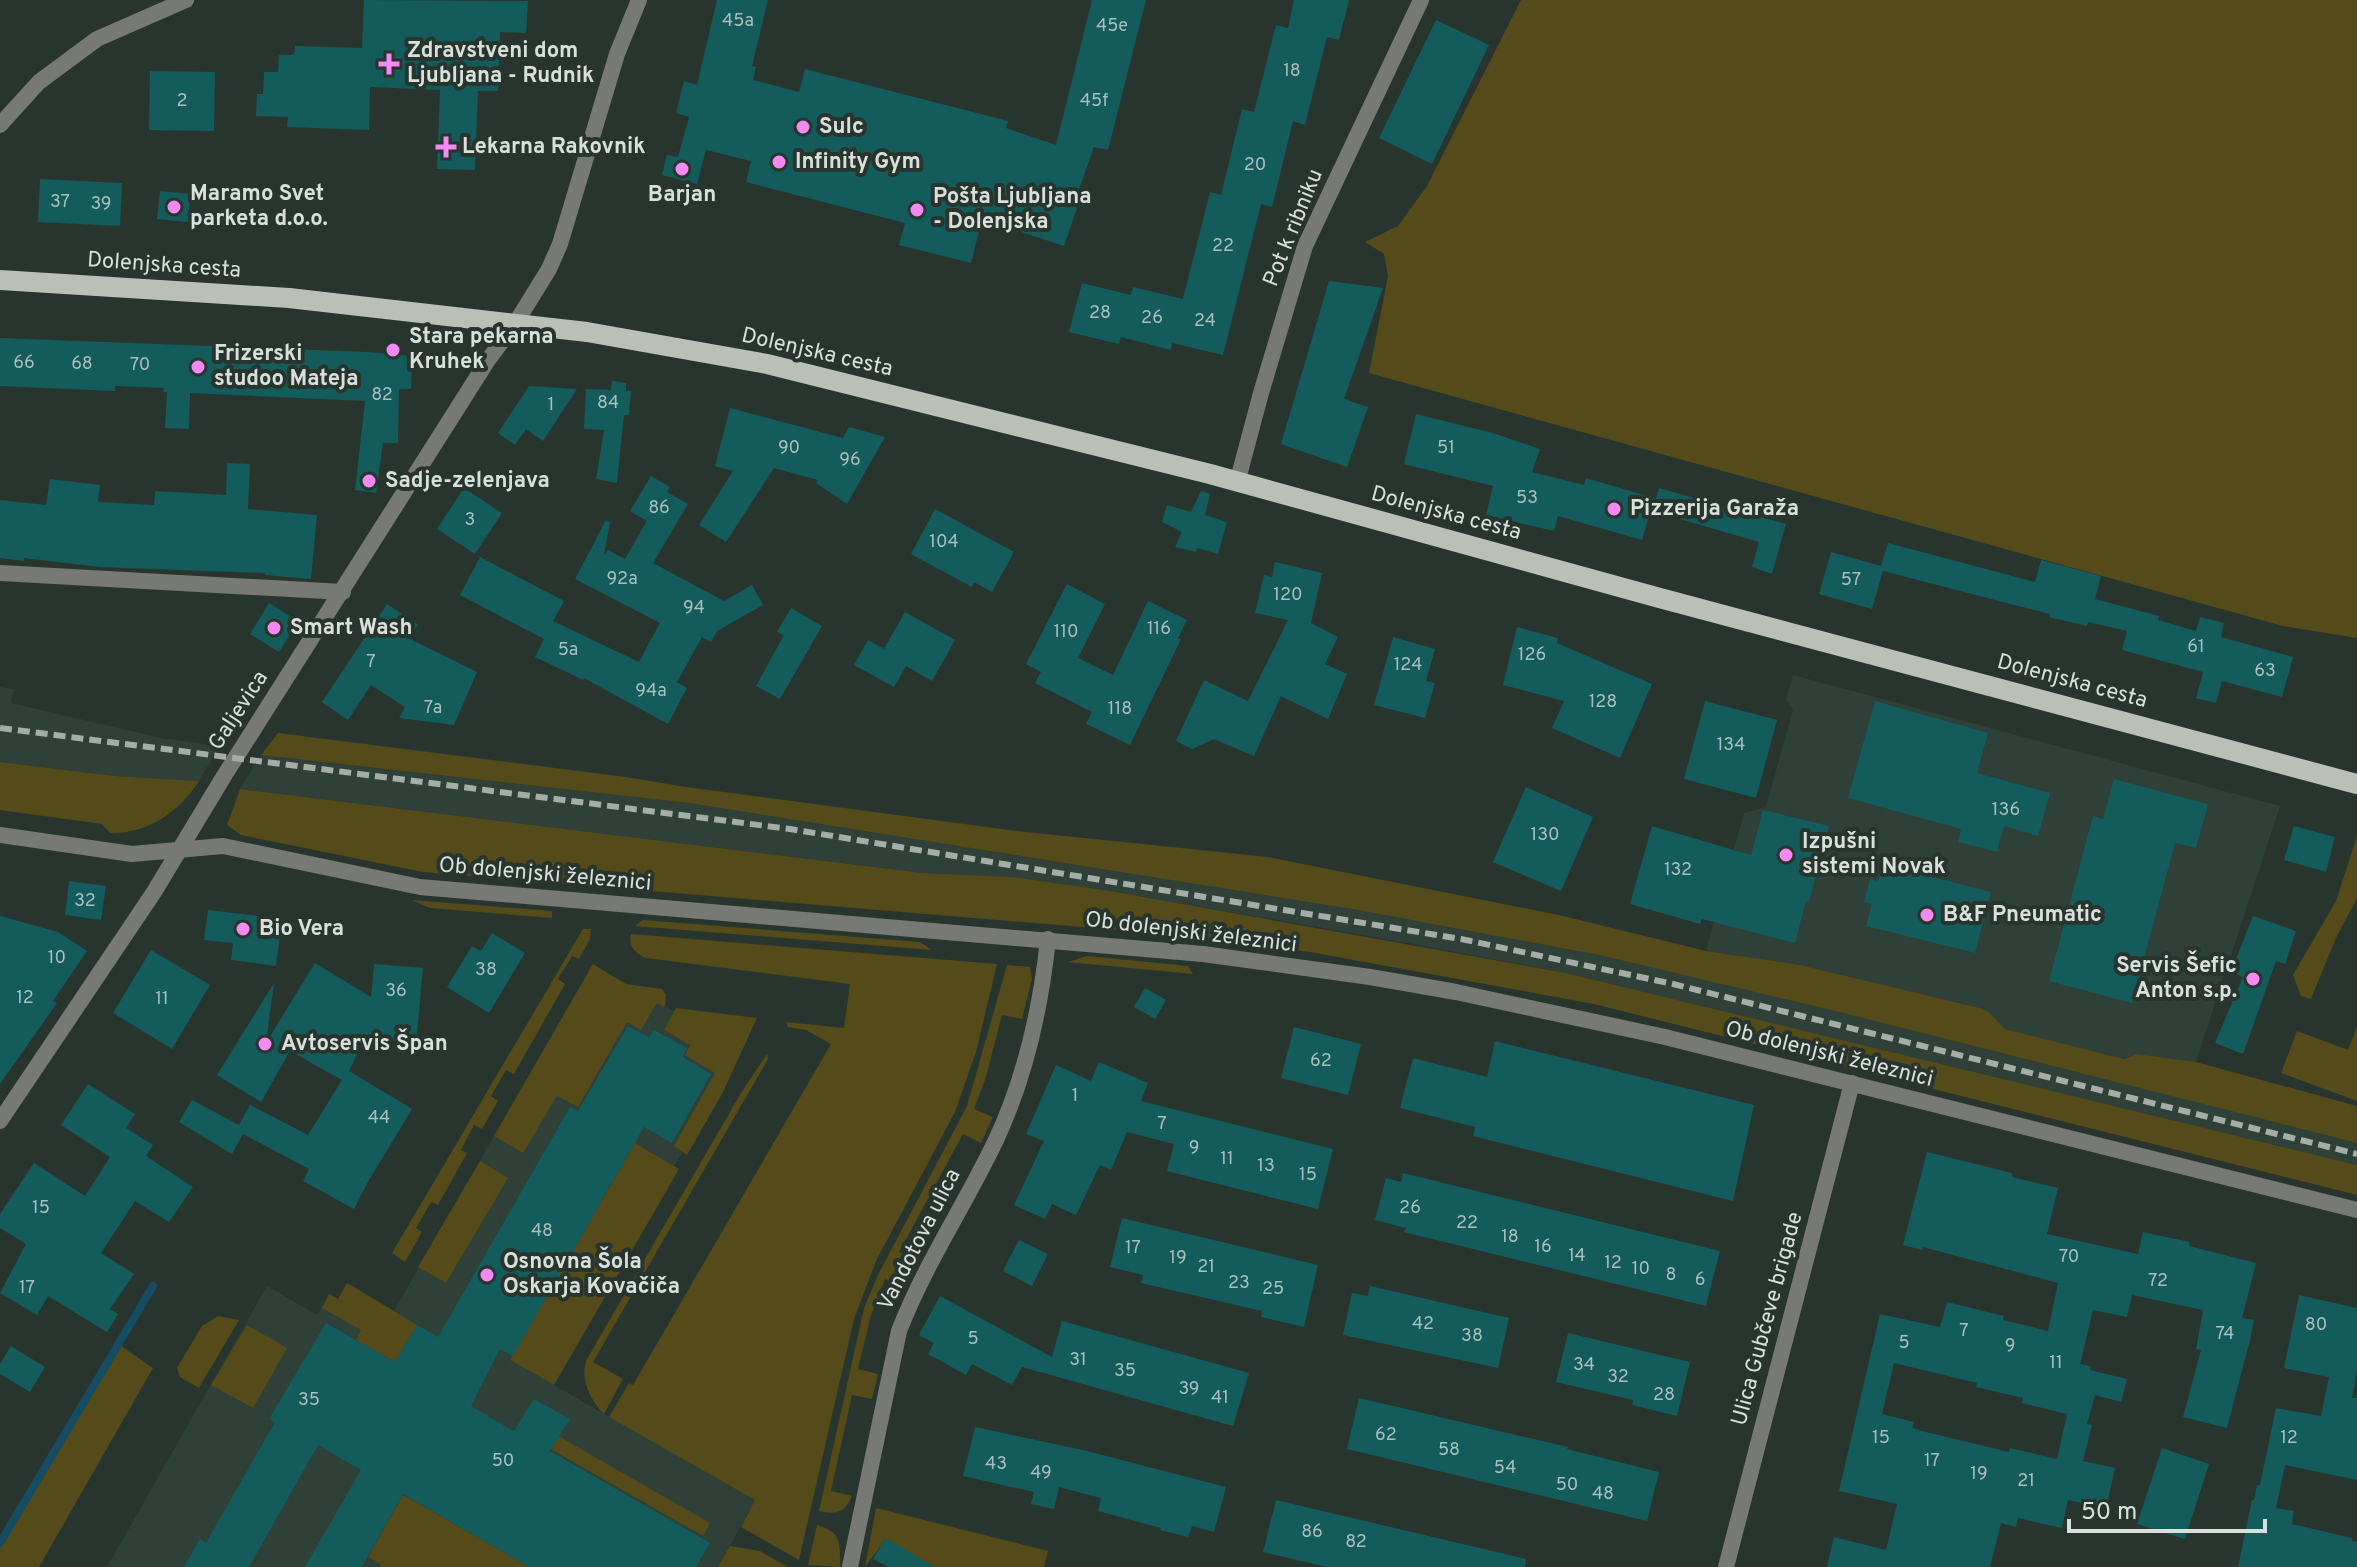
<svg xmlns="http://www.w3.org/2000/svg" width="2357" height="1567" font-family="Overpass,sans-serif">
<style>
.built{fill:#2e4037}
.green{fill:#554a19}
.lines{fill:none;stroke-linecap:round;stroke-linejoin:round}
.stream{stroke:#154c62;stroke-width:8}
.building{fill:#145b5c;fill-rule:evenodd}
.minor{stroke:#767974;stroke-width:16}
.tertiary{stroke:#767974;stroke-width:16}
.primary{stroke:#bac0b5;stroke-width:20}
.rail{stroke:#a4ada8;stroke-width:6;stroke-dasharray:12 6;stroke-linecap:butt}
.poi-dot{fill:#f38af2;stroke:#28352e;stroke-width:3}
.labels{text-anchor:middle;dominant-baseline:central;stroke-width:8;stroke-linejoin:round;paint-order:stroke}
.number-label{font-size:18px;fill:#a8bfbc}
.poi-label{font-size:22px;font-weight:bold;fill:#d9e0dc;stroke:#28352e;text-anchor:start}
.street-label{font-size:22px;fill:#d9e0dc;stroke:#28352e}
</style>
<rect width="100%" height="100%" fill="#28352e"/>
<path class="built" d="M1793,675l487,131 -84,256 -59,-8 -13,5 -119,-30 -16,-17 -9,-4 -184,-44 -90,-13 38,-138 22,-6 27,-97 -7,-10z
M0,687l14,2 -3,14 150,35 59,8 -21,35 -84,-5 -115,-14z
M261,755l428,48 663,106 247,46 236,56 522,132v22l-791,-192 -158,-30 -303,-53 -92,-13 -90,-4 -683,-84z
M622,982l116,65 -20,46 -44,73 -39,-23 -125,217 245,140 -25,46 38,21h-661l160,-281 50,29 12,-21 9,5 9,-16 47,28 132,-231z"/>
<path class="green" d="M1521,0h836v638l-74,-12 -914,-253 19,-97 -4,-22 -19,-12 33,-16 29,-40z
M278,733l348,44 60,10 331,44 251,26 291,58 147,36 90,13 184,44 9,4 16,17 119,30 13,-5 59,8 161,44v37l-522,-132 -236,-56 -247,-46 -663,-106 -428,-48z
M0,762l115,14 84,5c-20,31 -51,53 -89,52l-8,-9 -102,-14z
M240,789l683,84 90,4 92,13 461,83 791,192v30l-763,-191 -284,-52 -192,-22 -695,-58 -182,-37 -14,-10z
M2357,836v62l-21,40 -25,61 -10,-3 -8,-21 43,-74z
M412,900l140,11v7l-122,-10z
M643,920l277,22 12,8 -297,-24z
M583,929h8l-1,10 -11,20 -7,-3 -14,23 7,5 -51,90 -8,-4 -15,26 7,5 -16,28 -8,-4 -13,25 6,3 -29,52 -7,-3 -15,26 6,4 -17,30 -13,-9z
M631,934l366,30 -21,88 -21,60 -79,149 -22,58 -55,241 -58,-33 14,-27 -146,-83 20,-34 4,2 198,-341 -25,-14 -18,-3 -2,-5 58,6 6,-44 -204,-26c-11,-4 -18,-12 -15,-24z
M1087,956l101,10 5,8 -125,-12z
M593,964l33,20 36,5 4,6 -1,12 -8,-4 -16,27 -14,-8 -49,85 -21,-11 -34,57 -29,-17z
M1007,965l23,2 2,12 -10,40 -20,-4 -16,62 -12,32 19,8 -12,26 -18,-9 -64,118 19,11 -15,25 -18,-9 -14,36 -13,54 20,5 -6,25 -20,-4 -21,96 21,5c-6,17 -18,19 -33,15l45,-203 14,-33 89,-169z
M676,1008l81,10 -35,76 -35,61 -13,-9 41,-73 -30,-18 5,-10 -26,-15z
M2357,1027v74l-76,-28 16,-42 51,19z
M767,1054l1,5 -175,303 30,17 -19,35c-14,-13 -25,-37 -17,-55l154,-266z
M635,1143l44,26 -125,216 -44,-25z
M480,1161l28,17 -62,105 -28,-16z
M347,1283l70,42 -22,37 -39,-22 5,-10 -39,-22 7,-14 9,5z
M218,1316l21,4 -40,68 -19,-11 -3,-9 25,-42z
M247,1325l40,23 -34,60 -42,-23z
M121,1346l32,22 -114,199h-39v-19z
M527,1418l183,105 -7,13 -184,-105z
M403,1495l13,7 113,65h-149l1,-3 -13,-7z
M876,1508l172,43 -4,16h-109l-49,-28 -21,28z
M817,1525c25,7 23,19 23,42l-32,-2z
M730,1546l30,5 28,16h-70z"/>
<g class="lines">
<path class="stream" d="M0,1543l153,-257"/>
</g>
<path class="building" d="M364,0l164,1 -2,32 -26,-1 -2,59h-20l-3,79 -38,-1 3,-79 -70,-3 -1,43 -82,-3 1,-10 -32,-1 1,-22h6l1,-22h14l1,-17h15l1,-9 67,2z
M717,0h51l-16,66 4,1 -3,13 46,12 6,-23 203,52 -2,7 50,17 36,-145h54l-38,150 -14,-3 -18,51 4,1 -16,47 -82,-27 -11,44 -72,-18 6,-22 -159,-41 5,-21 -45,-11 -9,34 -35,-9 5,-20 11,2 11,-40 -13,-4 8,-32 13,4z
M1294,0h55l-10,40 -12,-3 -22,88 -12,-4 -21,86 -11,-3 -38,151 -51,-12 -1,7 -50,-13 -2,7 -50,-12 13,-49 49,12 2,-8 50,12 27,-107 11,3 21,-86 12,3 22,-87 12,3z
M1436,20l53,25 -57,119 -53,-26z
M150,71l65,1 -1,59 -65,-1z
M40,179l82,4 -2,43 -82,-4z
M160,191l31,3 -3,28 -31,-3z
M1329,281l54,7 -39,111 24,8 -21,60 -66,-23z
M0,338l367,14 45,4 -1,33h-12l-1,54h-15l-7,50 -21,-3 10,-89 -175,-8 -1,36 -24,-1 2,-36h-4l1,-4 -49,-2v5l-115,-5z
M612,381l14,2v8h5l-2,24h-5l-7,68 -21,-4 8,-49 -20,-1 2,-40 25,1z
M529,386l48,3 -34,52 -17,-12 -11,16 -17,-12z
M730,408l113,30 6,-11 36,10 -38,67 -31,-21 2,-3 -44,-12 -48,74 -27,-17 34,-54 -18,-5z
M1416,414l77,19 47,16 -8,23 52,13 2,-7 68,20 -12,42 -84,-24 -4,15 -68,-16 7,-29 -89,-22z
M227,463l23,1 -2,45 69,6 -6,64 -46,-4v-2l-166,-6 -75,-9v3l-24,-3v-58l46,5 4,-26 50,6 -2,17 56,3 1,-14 71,4z
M651,476l19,11 -3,5 21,12 -35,59 71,38 28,-16 11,20 -46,26 -6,11 -9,-5 -25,45 10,6 -19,36 -84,-46 -1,2 -48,-23 9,-18 -84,-44 20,-38 84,44 -11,20 86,41 21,-39 -85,-44 31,-59 4,2 -6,33 4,-5 17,9 22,-38 -17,-10z
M464,488l38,25 -27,41 -38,-25z
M1659,488l127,36 -14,50 -20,-7 7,-25 -107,-31z
M1201,491l9,3 -5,21 22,7 -9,32 -21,-6 -1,4 -21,-5 7,-15 -20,-10 5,-17 24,7z
M935,509l79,43 -22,40 -18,-10 -2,5 -61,-33z
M1888,543l147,39 6,-22 60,16 -6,23 64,17 -1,4 38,11 4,-14 24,6 -3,14 72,20 -11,40 -60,-16 -6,22 -20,-5 7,-26 -81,-22 5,-19 -39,-9 -1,4 -38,-9 1,-3 -167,-43 -11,38 -53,-15 12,-42 50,14z
M1275,562l47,11 -11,50 27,14 -13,27 22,10 -19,45 -47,-23 -27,60 -40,-17 -22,10 -16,-8 28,-61 44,21 40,-81 -33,-7 9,-38 8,2z
M1067,584l38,20 -27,54 35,17 35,-74 39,19 -9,18 3,1 -51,106 -44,-21 6,-12 -57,-29 6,-11 -15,-8z
M269,603l29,18 -19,31 -29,-18z
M387,604l31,21 -10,13 69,34 -23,53 -55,-7 6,-11 -34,-22 -23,35 -26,-18z
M791,608l31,18 -42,73 -24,-13 28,-51 -7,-3z
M905,612l50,28 -23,41 -26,-15 -12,21 -40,-22 14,-25 16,9z
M1517,627l41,11 -1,5 95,41 -32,74 -68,-30 12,-27 -61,-16z
M1393,637l42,12 -9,32 9,2 -10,35 -51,-13z
M1705,701l72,19 -21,78 -72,-19z
M1875,701l113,32 -11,40 73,20 -12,43 -34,-10 -7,26 -39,-10 3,-13 -113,-31z
M2114,779l94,25 -12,44 -21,-5 -43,160 -83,-22 44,-165 10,3z
M1526,787l67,30 -32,74 -68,-29z
M1763,810l66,16 -20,76 -3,-1 -11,42 -93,-24 -2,5 -70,-20 22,-78 99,29z
M2294,826l41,11 -9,35 -42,-12z
M1883,864l108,28 -16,61 -109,-27 6,-22 -8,-2 6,-23 8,2z
M69,881l37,5 -5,34 -36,-5z
M208,910l74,9 -6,47 -45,-6 2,-17 -29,-3z
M0,916l58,16 29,19 -34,50 4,2 -57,81z
M2253,916l43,15 -11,33 -9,-3 -33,93 -28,-11 28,-66 -12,-5z
M492,933l33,20 -36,60 -42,-26 25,-41 9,5z
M151,950l59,35 -38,64 -59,-36z
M315,963l56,34 3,-33 49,4 -7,76 -51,-6 -16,33 63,38 -43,71 -15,29 -51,-28 6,-12 -66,-35 -11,20 -53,-32 13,-22 47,25 11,-20 58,30 34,-55 -52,-29 -29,51 -44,-27 57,-92 -8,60z
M1145,988l21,12 -11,19 -21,-12z
M628,1026l21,11 5,-7 33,18 -4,9 28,17 -39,69 -28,-16 -131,229 -13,-7 -29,57 43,25 20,-32 36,20 -20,32 160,92 -14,24h-167l-126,-73 -41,73h-57l56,-97 -43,-25 -69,122h-65l16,-28 6,4 69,-121 -6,-3 57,-96 69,39 22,-37 21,12 132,-230 8,4z
M1294,1027l67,17 -13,51 -67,-17z
M1495,1041l259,64 -21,96 -260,-65 2,-9 -75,-19 13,-50 74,19z
M1099,1062l49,21 -7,18 192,48 -15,60 -151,-38 7,-27 -47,-12 -16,38 -11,-5 -24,50 -24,-11 -7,15 -31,-14 30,-64 -18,-7 30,-69 35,16z
M88,1084l47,30 -9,14 27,17 -7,11 47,31 -24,35 -34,-21 -34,52 33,21 -24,35 8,5 -11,18 -59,-36 -11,19 -37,-22 26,-49 -26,-16v-14l34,-51 51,33 25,-39 -49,-32z
M1927,1152l85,21v4l46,11 -11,46 91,20 5,-22 47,10 -1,4 67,17 -14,55 12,2 -4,20 -23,88 -44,-11 18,-67 -5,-1 7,-39 -71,-15 -5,22 -34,-7 -13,54 11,2 -1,4 37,9 -6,23 -26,-7 -8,29 5,1 -9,36 32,7 -9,40 -38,-8 -6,28 -44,-10 -2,9 -15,-4 -11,44h-163l7,-30 52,13 11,-46 -58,-13 41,-177 60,13 7,-25 57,14 -1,4 45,11 10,-48 -135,-36 -1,3 -19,-5zM1894,1363l83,20 -1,4 47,11 -1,5 45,11 -10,45 -47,-11 -1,4 -83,-20 -14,-4 2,-6 -32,-8z
M1403,1173l317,78 -14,55 -302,-74 2,-4 -31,-8 11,-42 15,4z
M1122,1218l196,47 -14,62 -43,-10 1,-6 -121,-28 2,-8 -33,-8z
M1019,1240l29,14 -16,32 -29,-15z
M1370,1286l139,32 -11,50 -155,-33 9,-42 16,3z
M2299,1295l58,13v63l-5,27h5v82l-72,-15 -9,43 18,3 -2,13 60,14v3l5,1v25h-119l14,-67h2l3,-15h3l16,-77 45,8 8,-39 -45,-9z
M940,1296l112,61 10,-36 187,52 -16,53 -211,-59 -10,18 -40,-21 -6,11 -38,-21 6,-11 -15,-8z
M1568,1333l122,29 -13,54 -45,-11 1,-5 -77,-18z
M11,1346l34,21 -15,25 -30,-18v-10z
M1359,1398l209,49 -1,2 92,23 -12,49 -300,-72z
M975,1427l112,24 139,36 -12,45 -22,-6 -4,11 -28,-7 1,-2 -63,-17 3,-13 -42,-11 -5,22 -23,-5 3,-12 -71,-16z
M2162,1448l47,16 -24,75 -48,-15z
M1276,1500l250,59 -1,8h-198l-64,-15z
M886,1538l49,29h-47l-15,-8z"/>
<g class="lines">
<path class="minor" d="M0,125l39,-43 58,-43 89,-39
M515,324l34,-55 11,-25 57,-190 22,-54
M1237,483l24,-90 44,-147 116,-246
M0,573l343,19
M850,1567l49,-236c26,-67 66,-126 97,-191 29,-62 45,-134 52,-201
M1726,1567l126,-484"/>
<path class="tertiary" d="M0,835l132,19 91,-8 197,41 783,67 167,23 86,15 209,45 692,173
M0,1121l154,-229 70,-116 264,-416 27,-36"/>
<path class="primary" d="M0,280l289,18 298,34 180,32 443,110 446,123 701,187"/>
<path class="rail" d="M0,728l790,101 671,110 212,45 684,170"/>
</g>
<g class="poi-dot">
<path d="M385 52h8v8h8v8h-8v8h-8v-8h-8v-8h8z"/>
<circle cx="803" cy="127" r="8"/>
<path d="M442 135h8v8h8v8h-8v8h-8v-8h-8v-8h8z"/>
<circle cx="779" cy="162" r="8"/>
<circle cx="682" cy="169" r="8"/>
<circle cx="174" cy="207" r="8"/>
<circle cx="917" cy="210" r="8"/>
<circle cx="393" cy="350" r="8"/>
<circle cx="198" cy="367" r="8"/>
<circle cx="369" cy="481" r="8"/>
<circle cx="1614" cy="509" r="8"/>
<circle cx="274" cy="628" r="8"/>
<circle cx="1786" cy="855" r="8"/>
<circle cx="1927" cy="915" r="8"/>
<circle cx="243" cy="929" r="8"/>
<circle cx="2253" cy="979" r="8"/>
<circle cx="265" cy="1044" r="8"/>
<circle cx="487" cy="1275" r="8"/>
</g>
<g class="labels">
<g class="number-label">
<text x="738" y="21">45a</text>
<text x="1112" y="26">45e</text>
<text x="1292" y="71">18</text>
<text x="182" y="101">2</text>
<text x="1094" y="101">45f</text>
<text x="1255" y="165">20</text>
<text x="60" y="202">37</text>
<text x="101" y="204">39</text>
<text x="1223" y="246">22</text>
<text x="1100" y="313">28</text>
<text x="1152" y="318">26</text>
<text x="1205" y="321">24</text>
<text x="24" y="363">66</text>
<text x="82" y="364">68</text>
<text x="140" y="365">70</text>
<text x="382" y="395">82</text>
<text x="608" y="403">84</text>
<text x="551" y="405">1</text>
<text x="789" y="448">90</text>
<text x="1446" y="448">51</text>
<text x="850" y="460">96</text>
<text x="1527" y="498">53</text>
<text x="659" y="508">86</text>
<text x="470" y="520">3</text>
<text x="944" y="542">104</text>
<text x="622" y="579">92a</text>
<text x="1851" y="580">57</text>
<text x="1288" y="595">120</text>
<text x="694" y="608">94</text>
<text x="1159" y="629">116</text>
<text x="1066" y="632">110</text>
<text x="2196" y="647">61</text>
<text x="568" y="650">5a</text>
<text x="1532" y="655">126</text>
<text x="371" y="662">7</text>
<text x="1408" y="665">124</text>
<text x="2265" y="671">63</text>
<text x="651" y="691">94a</text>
<text x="1603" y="702">128</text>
<text x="433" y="708">7a</text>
<text x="1120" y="709">118</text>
<text x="1731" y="745">134</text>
<text x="2006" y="810">136</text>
<text x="1545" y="835">130</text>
<text x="1678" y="870">132</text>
<text x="85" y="901">32</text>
<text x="57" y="958">10</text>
<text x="486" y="970">38</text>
<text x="396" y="991">36</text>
<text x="25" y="998">12</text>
<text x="162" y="999">11</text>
<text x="1321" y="1061">62</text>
<text x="1075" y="1096">1</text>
<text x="379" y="1118">44</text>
<text x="1162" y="1124">7</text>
<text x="1194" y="1148">9</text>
<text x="1227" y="1159">11</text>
<text x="1266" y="1166">13</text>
<text x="1308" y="1175">15</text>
<text x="41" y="1208">15</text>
<text x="1410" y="1208">26</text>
<text x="1467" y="1223">22</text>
<text x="542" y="1231">48</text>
<text x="1510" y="1237">18</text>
<text x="1543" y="1247">16</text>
<text x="1133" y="1248">17</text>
<text x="1577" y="1256">14</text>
<text x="2069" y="1257">70</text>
<text x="1178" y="1258">19</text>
<text x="1613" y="1263">12</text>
<text x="1206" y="1267">21</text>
<text x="1641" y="1269">10</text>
<text x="1671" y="1275">8</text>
<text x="1700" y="1280">6</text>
<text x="2158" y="1281">72</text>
<text x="1239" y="1283">23</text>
<text x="27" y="1288">17</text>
<text x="1273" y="1289">25</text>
<text x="1423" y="1324">42</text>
<text x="2316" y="1325">80</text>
<text x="1964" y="1331">7</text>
<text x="2225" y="1334">74</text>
<text x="1472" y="1336">38</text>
<text x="973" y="1339">5</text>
<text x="1904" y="1343">5</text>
<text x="2010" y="1346">9</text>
<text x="1078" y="1360">31</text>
<text x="2056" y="1363">11</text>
<text x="1584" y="1365">34</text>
<text x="1125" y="1371">35</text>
<text x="1618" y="1377">32</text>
<text x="1189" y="1389">39</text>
<text x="1664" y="1395">28</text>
<text x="1220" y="1398">41</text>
<text x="309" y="1400">35</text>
<text x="1386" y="1435">62</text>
<text x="1881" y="1438">15</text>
<text x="2289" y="1438">12</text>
<text x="1449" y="1450">58</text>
<text x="503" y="1461">50</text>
<text x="1932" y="1461">17</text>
<text x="996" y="1464">43</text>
<text x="1505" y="1468">54</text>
<text x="1041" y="1473">49</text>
<text x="1979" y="1474">19</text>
<text x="2026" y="1481">21</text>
<text x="1567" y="1485">50</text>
<text x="1603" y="1494">48</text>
<text x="1312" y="1532">86</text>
<text x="1356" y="1542">82</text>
</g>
<g class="poi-label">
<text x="407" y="51">Zdravstveni dom<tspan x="407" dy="25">Ljubljana - Rudnik</tspan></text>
<text x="819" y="127">Sulc</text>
<text x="462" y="147">Lekarna Rakovnik</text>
<text x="795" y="162">Infinity Gym</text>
<text x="190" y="194">Maramo Svet<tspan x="190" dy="25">parketa d.o.o.</tspan></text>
<text x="682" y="195" text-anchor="middle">Barjan</text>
<text x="933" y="197">Pošta Ljubljana<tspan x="933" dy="25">- Dolenjska</tspan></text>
<text x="409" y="337">Stara pekarna<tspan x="409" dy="25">Kruhek</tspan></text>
<text x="214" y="354">Frizerski<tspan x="214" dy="25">studoo Mateja</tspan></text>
<text x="385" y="481">Sadje-zelenjava</text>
<text x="1630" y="509">Pizzerija Garaža</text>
<text x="290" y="628">Smart Wash</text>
<text x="1802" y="842">Izpušni<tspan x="1802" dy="25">sistemi Novak</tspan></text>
<text x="1943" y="915">B&amp;F Pneumatic</text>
<text x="259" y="929">Bio Vera</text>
<text x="2237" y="966" text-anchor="end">Servis Šefic<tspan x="2237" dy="25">Anton s.p.</tspan></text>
<text x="281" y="1044">Avtoservis Špan</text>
<text x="503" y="1262">Osnovna Šola<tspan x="503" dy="25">Oskarja Kovačiča</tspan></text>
</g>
<g class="street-label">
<text transform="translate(1294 228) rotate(-68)">Pot k ribniku</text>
<text transform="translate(164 266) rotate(4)">Dolenjska cesta</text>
<text transform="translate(817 353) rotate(13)">Dolenjska cesta</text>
<text transform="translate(1446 514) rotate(15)">Dolenjska cesta</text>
<text transform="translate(2072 682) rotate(15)">Dolenjska cesta</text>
<text transform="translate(239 711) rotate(-57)">Galjevica</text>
<text transform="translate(545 875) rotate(5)">Ob dolenjski železnici</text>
<text transform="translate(1191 933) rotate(7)">Ob dolenjski železnici</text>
<text transform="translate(1829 1055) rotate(14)">Ob dolenjski železnici</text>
<text transform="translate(920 1240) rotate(-63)">Vandotova ulica</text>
<text transform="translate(1768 1319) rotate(-75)">Ulica Gubčeve brigade</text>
</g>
</g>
<path d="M2069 1519v12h196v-12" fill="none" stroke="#d9e0dc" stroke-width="4"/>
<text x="2081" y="1519" font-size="24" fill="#d9e0dc" stroke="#28352e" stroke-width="6" paint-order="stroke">50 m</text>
</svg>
